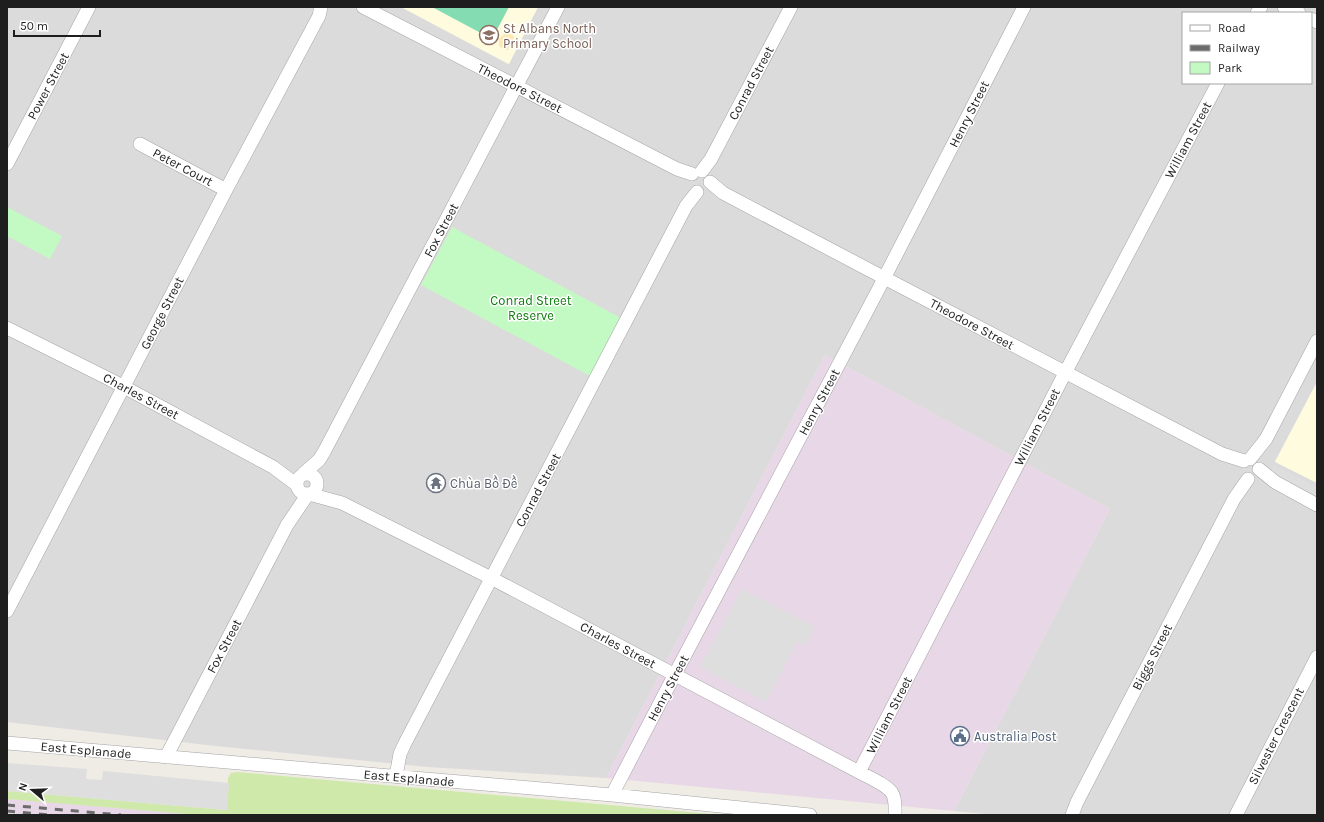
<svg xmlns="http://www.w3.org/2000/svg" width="1324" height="822" font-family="Karla,sans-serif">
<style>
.residential{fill:#dcdbdb;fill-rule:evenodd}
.industrial{fill:#e8d7e7}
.education{fill:#fefbde}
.grass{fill:#cfe9ab}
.sand{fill:#fee8b4}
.park{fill:#c3f9c2}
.pitch{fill:#84ddb2}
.parking{fill:#dedede}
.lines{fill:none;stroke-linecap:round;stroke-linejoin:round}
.minor-casing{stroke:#a5a5a5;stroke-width:14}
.minor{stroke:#fff;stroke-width:13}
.rail{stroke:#6c6c6c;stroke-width:3;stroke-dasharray:8 8;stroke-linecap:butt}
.labels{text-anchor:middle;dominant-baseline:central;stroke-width:3;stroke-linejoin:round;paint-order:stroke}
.education-label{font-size:13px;fill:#785e54;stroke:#fff;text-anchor:start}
.street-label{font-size:13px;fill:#1e1e1e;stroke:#fff}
.park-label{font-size:13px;fill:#0f7c0d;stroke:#fff}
.worship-label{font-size:13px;fill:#5b616d;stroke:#fff;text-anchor:start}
.service-label{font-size:13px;fill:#4e5e75;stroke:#fff;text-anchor:start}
</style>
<rect width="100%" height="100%" fill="#efebe5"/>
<path class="residential" d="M7,7h394l107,57 30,-57h779v375l-42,79 42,22v332h-320l-43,-4 156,-302 -285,-154 -219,423 -178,-11 -212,-21 -209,-24zM1183,13h128v70h-128z"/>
<path class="industrial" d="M825,355l285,154 -156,302 -348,-33z
M7,799l54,4 138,12h-192z"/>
<path class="education" d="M401,7h137l-29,57z
M1317,382v101l-42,-21z"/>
<path class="grass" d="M237,772l485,43h-523l-192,-16v-8l219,19 3,-27h-1v-5l3,-5z"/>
<path class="sand" d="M506,32l8,4v2l-6,12h-3l-6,-4v-7z"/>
<path class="park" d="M7,207l55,29 -12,23 -43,-23z
M452,227l169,91 -31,58 -169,-91z"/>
<path class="pitch" d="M432,7h77l-17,32z"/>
<path class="parking" d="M1274,465l43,22v11l-47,-25z
M742,589l73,38 -11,19 -7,-4 -31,60 -66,-35z
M7,763l80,6 -1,10 16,1 1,-9 126,12 -2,27 -220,-19z"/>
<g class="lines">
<defs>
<path id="minor" d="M363,7l314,162 15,5
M1284,7l15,6
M1257,13l4,-6
M1311,19l6,3
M140,144l86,46
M7,164l82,-157
M702,171l9,-12 80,-152
M710,182l13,11 173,91 326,170 22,7
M7,328l104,52 162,87 24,18
M1250,459l16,-20 51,-98
M1259,469l16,13 42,23
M297 484a10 10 0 1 1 20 0a10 10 0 1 1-20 0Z
M303,474l16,-14 5,-8 234,-445
M309,494l33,9 149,75 368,194c9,5 28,13 33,21 4,6 3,15 3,22
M7,611l219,-421 93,-174 2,-9
M7,743l605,52 198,20
M166,757l121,-232 21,-31
M859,772l206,-399 153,-290
M396,776l4,-22 4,-9 282,-539 11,-14
M612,795l63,-121 202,-382 147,-285
M1072,815l5,-13 157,-303 14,-20
M1236,815l81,-158"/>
</defs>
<use href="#minor" class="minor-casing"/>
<use href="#minor" class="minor"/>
<path class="rail" d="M7,805l114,10
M7,811l42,4"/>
</g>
<defs>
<symbol id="school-ring" viewBox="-11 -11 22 22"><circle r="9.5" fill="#fff" stroke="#8d6e63" stroke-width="1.5"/><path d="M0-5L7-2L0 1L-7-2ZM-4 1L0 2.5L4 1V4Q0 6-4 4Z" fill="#8d6e63"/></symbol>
<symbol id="temple-ring" viewBox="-11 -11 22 22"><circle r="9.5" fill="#fff" stroke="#6b7280" stroke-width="1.5"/><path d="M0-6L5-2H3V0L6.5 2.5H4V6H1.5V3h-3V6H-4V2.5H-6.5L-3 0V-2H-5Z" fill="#6b7280"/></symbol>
<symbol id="civic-ring" viewBox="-11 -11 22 22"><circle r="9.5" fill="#fff" stroke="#5c6f8a" stroke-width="1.5"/><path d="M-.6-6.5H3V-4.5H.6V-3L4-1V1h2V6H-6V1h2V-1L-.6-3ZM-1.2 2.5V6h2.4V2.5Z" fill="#5c6f8a"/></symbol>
</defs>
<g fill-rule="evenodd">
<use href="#school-ring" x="478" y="24" width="22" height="22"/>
<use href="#temple-ring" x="425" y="472" width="22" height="22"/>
<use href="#civic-ring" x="949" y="725" width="22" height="22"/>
</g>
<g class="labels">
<g class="education-label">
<text x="503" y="28">St Albans North<tspan x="503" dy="15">Primary School</tspan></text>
</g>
<g class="street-label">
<text transform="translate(751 83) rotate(-62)">Conrad Street</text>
<text transform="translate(48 86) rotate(-62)">Power Street</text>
<text transform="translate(520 88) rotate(27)">Theodore Street</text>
<text transform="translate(969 114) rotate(-63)">Henry Street</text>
<text transform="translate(1188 140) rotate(-62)">William Street</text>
<text transform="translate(183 167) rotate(28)">Peter Court</text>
<text transform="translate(441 230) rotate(-62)">Fox Street</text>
<text transform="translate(162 313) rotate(-63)">George Street</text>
<text transform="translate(972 324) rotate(28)">Theodore Street</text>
<text transform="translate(141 396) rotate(28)">Charles Street</text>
<text transform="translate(819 402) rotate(-62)">Henry Street</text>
<text transform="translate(1037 427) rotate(-63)">William Street</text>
<text transform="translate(538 490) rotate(-62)">Conrad Street</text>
<text transform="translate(618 645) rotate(28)">Charles Street</text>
<text transform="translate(224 646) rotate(-62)">Fox Street</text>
<text transform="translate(1152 657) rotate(-63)">Biggs Street</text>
<text transform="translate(668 688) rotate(-62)">Henry Street</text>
<text transform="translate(889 715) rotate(-63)">William Street</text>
<text transform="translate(1276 736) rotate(-63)">Silvester Crescent</text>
<text transform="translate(86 750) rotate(5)">East Esplanade</text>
<text transform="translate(409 778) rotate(5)">East Esplanade</text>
</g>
<g class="park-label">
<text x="531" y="300">Conrad Street<tspan x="531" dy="15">Reserve</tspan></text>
</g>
<g class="worship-label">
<text x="450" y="483">Chùa Bồ Đề</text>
</g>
<g class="service-label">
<text x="974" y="736">Australia Post</text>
</g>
</g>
<rect width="1324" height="822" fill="none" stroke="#1e1e1e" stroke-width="16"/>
<rect x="1182" y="12" width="130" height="72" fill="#ffffff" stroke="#a5a5a5"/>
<rect x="1190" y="25" width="20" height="6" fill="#ffffff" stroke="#a5a5a5"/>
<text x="1218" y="32" font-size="12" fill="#1e1e1e">Road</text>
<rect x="1190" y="45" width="20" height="6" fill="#6c6c6c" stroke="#a5a5a5"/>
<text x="1218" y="52" font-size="12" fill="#1e1e1e">Railway</text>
<rect x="1190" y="62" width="20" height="12" fill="#c3f9c2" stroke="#a5a5a5"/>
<text x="1218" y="72" font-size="12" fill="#1e1e1e">Park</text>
<g transform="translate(32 790) rotate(289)" stroke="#ffffff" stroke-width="3" paint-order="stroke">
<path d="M0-3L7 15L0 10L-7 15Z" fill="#1e1e1e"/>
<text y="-6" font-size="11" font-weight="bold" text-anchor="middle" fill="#1e1e1e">N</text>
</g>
<path d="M14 30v6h86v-6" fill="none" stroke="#1e1e1e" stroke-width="2"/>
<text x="20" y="30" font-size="12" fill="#1e1e1e" stroke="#ffffff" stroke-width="3" paint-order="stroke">50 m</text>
</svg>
